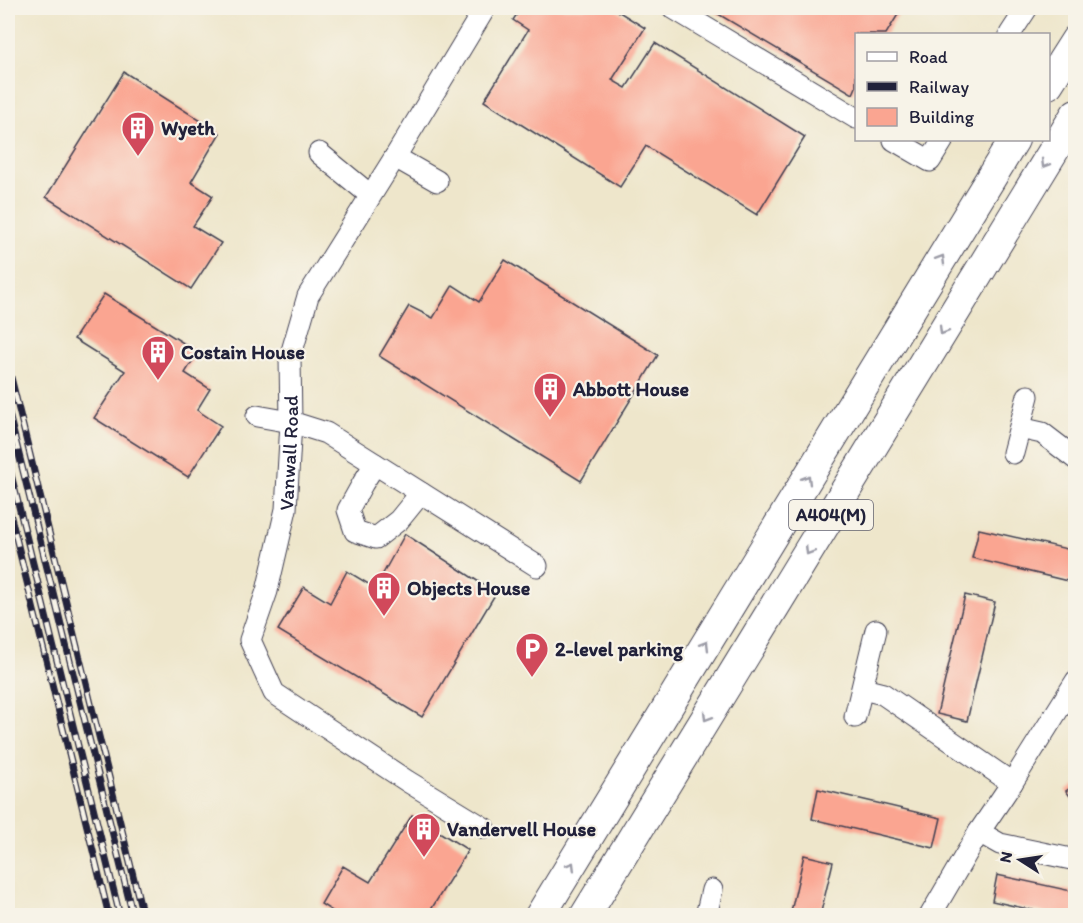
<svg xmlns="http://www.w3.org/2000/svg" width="1083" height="923" font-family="Itim,sans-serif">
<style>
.building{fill:#faa591}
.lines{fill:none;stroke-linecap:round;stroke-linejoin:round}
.minor-casing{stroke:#413f51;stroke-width:23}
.highway-casing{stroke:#413f51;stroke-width:32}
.minor{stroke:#fff;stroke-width:21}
.highway{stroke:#fff;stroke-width:30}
.rail-casing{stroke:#22223b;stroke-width:7}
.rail{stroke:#f7f3e8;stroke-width:4.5;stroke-dasharray:14;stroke-linecap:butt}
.oneway{stroke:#9c9ca7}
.labels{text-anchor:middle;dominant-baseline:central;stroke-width:4.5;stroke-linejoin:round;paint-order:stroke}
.shield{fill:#f7f3e8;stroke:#62616f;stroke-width:1.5}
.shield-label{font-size:18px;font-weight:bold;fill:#22223b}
.poi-label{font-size:20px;font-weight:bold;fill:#22223b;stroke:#f7f3e8;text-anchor:start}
.street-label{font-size:20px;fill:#22223b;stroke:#f7f3e8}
</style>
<rect width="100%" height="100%" fill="#f7f3e8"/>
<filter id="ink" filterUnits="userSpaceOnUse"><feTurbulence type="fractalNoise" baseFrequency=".0167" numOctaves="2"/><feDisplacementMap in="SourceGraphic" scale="12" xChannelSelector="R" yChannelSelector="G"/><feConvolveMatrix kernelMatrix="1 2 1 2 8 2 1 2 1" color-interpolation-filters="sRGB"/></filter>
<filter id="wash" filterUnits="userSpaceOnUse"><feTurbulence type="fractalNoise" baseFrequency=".008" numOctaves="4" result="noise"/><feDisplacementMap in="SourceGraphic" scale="24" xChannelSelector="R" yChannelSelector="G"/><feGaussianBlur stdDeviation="1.35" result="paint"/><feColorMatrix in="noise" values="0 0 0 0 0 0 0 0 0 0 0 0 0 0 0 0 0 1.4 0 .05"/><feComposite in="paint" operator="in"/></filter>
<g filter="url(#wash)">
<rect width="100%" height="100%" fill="#eee6cb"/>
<g id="blocks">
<path class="building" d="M521,8h92l32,20 -33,52 14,8 29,-45 150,94 -48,78 -111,-69 -26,41 -136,-86 44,-71 -15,-10z
M708,8h194l-16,26h-30v53l-3,7z
M124,72l96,61 -29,49 22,14 -20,30 28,17 -30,46 -145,-92z
M505,260l153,95 -77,126 -202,-125 30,-50 24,12 20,-33 26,17z
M104,294l94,58 -13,21 25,16 -13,21 24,16 -33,51 -94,-59 31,-47 -51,-32z
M979,529l97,22v32l-104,-25z
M405,534l91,59 -74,124 -144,-87 26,-43 26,16 17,-32 28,17z
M965,595l30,7 -28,119 -30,-7z
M1076,784v20l-10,-13z
M818,789l123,29 -7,30 -122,-29z
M412,815l56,35 -41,66h-87l-19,-12 22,-38 27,16z
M804,855l29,7 -13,54h-30z
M997,875l79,17 -1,24h-16l-67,-15z"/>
</g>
</g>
<g filter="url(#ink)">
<use href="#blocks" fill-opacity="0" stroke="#413f51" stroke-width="1.5"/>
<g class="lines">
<defs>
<g id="minor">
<path d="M673,8l183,110"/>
<path d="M1010,34l17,-26"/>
<path d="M894,140l36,21 13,-21"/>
<path d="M319,153l51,42"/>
<path d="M395,157l42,24"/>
<path d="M257,416l34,6 35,11 211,133"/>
<path d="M1020,428l22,5 34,26"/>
<path d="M1013,453l15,-57"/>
<path d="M375,464l-12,19 -15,27 7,21 21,7 23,-18 22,-27"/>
<path d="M863,689l20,5 129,89"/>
<path d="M855,717l21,-87"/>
<path id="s1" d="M484,828l-77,-47 -133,-88 -24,-53 17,-49 19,-82 5,-87 -1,-64 18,-62 87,-139 90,-149"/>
<path d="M979,832l21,12 76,16"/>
<path d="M706,916l6,-26"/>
<path d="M930,916l49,-84 33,-49 64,-102"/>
</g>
<path id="highway" d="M1048,84l28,-44
M540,916l474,-776
M585,916l491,-802"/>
</defs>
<use href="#minor" class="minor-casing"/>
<use href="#highway" class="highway-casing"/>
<use href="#minor" class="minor"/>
<use href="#highway" class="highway"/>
<defs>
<path id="rail" d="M8,365l135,551
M8,410l125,506
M8,462l112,454
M8,505l101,411"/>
</defs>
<use href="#rail" class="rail-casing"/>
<use href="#rail" class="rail"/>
</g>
<defs><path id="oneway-chevron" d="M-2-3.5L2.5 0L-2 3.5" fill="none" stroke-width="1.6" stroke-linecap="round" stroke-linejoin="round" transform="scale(1.5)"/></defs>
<g class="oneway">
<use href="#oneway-chevron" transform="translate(1045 164) rotate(121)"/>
<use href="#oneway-chevron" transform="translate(941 259) rotate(-59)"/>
<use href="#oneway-chevron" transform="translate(943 331) rotate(121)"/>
<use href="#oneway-chevron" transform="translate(807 479) rotate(-59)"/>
<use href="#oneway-chevron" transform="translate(809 551) rotate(121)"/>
<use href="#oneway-chevron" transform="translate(705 645) rotate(-59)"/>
<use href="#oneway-chevron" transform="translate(707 717) rotate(122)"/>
<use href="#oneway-chevron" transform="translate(571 866) rotate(-59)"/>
</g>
</g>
<defs>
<symbol id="building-pin" viewBox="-11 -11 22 30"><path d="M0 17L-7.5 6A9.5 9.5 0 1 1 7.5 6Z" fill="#d1495b" stroke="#f7f3e8"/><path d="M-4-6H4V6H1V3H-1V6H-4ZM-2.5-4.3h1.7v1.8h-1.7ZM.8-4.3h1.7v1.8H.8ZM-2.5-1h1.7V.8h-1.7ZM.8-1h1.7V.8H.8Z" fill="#fff"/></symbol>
<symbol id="parking-pin" viewBox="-11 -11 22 30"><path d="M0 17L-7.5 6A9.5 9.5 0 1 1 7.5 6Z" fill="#d1495b" stroke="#f7f3e8"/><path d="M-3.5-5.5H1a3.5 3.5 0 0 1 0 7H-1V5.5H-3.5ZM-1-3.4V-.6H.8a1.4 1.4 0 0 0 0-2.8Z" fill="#fff"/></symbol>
</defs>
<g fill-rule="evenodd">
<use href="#building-pin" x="119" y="109" width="38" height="52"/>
<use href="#building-pin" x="139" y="333" width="38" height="52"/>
<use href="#building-pin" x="531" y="370" width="38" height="52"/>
<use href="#building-pin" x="365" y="569" width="38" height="52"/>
<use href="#parking-pin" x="513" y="630" width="38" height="52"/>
<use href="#building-pin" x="405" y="810" width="38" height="52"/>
</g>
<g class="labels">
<rect class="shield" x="789" y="500" width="84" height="30" rx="4.5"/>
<g class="shield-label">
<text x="831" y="515">A404(M)</text>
</g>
<g class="poi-label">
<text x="161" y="128">Wyeth</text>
<text x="181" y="352">Costain House</text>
<text x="573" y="389">Abbott House</text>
<text x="407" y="588">Objects House</text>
<text x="555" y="649">2-level parking</text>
<text x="447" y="829">Vandervell House</text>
</g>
<g class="street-label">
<text stroke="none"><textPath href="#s1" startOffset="500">Vanwall Road</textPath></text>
</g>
</g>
<rect width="1083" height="923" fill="none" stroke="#f7f3e8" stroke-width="30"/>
<rect x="855" y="33" width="195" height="108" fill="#f7f3e8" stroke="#a29fa3" stroke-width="1.5"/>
<rect x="867" y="52" width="30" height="9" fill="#ffffff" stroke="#a29fa3" stroke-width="1.5"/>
<text x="909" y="63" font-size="18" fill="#22223b">Road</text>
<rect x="867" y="82" width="30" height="9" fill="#22223b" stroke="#a29fa3" stroke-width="1.5"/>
<text x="909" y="93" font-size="18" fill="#22223b">Railway</text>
<rect x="867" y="108" width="30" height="18" fill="#faa591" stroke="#a29fa3" stroke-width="1.5"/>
<text x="909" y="123" font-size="18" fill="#22223b">Building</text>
<g transform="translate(1020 860) rotate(282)" stroke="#f7f3e8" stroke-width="4.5" paint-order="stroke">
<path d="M0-4.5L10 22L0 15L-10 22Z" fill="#22223b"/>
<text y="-9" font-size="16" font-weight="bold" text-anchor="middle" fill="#22223b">N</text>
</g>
</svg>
